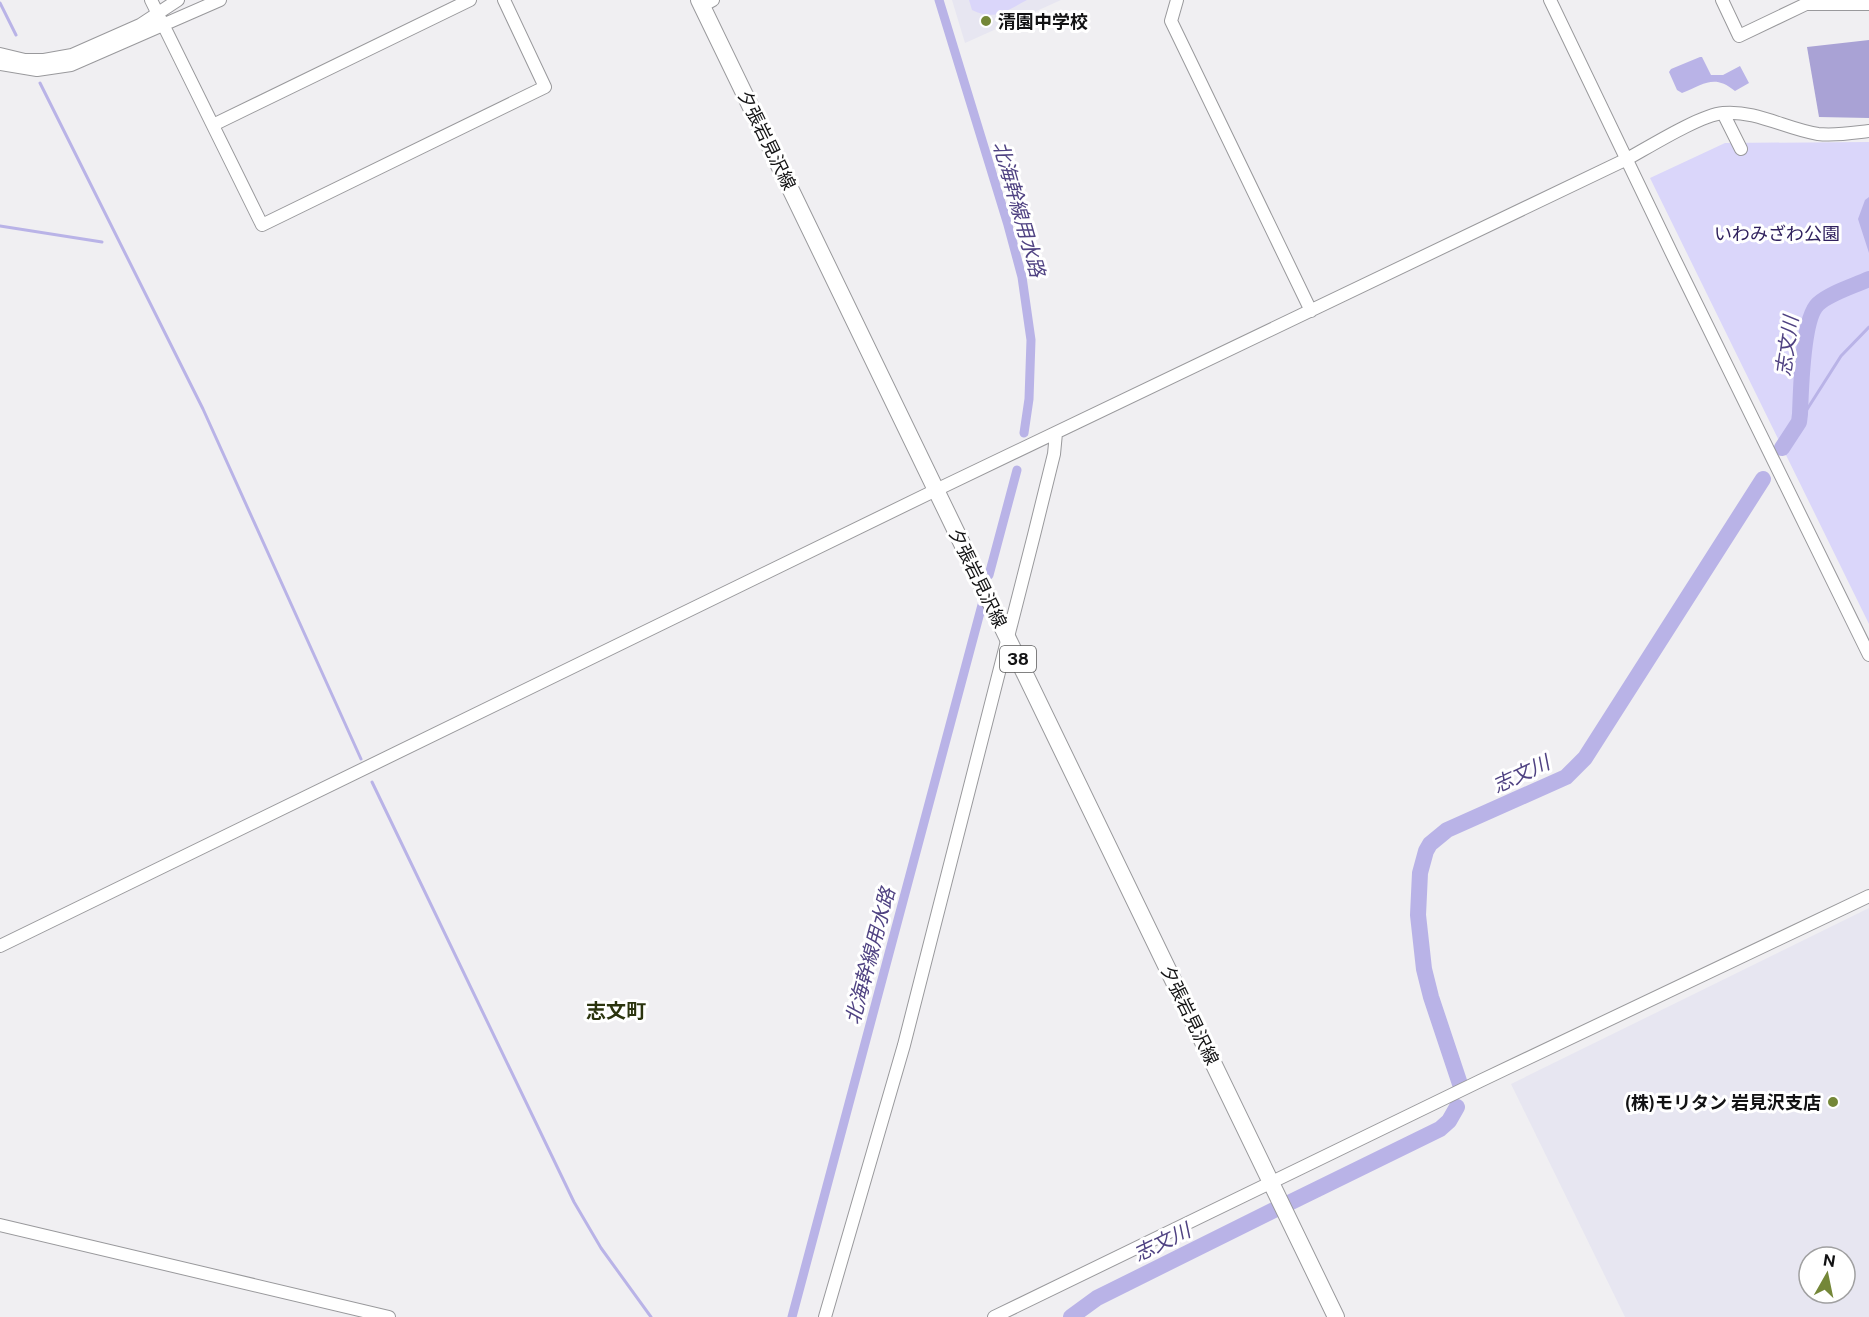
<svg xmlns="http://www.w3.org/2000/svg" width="1869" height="1317" font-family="'Public Sans','Noto Sans JP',sans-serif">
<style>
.built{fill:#e7e6f1;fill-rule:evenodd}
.green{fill:#dad6fa}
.forest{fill:#a9a2d5}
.water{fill:#b9b3e7}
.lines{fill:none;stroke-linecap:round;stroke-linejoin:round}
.stream{stroke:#b9b3e7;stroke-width:3}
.canal{stroke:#b9b3e7;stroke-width:9}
.river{stroke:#b9b3e7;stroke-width:16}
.minor-casing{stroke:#99999c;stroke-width:14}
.major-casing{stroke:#99999c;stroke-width:18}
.minor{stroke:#fff;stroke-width:12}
.major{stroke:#fff;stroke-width:16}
.poi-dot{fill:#748738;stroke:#fff;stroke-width:2}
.labels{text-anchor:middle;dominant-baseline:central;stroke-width:6;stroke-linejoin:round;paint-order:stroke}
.shield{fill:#fff;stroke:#59595a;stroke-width:1.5}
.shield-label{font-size:16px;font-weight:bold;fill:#121213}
.poi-label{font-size:18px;font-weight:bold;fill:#121213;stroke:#fff;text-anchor:start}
.street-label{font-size:18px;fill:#121213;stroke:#fff}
.park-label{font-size:18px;fill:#30215e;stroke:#fff}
.water-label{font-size:20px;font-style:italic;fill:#4f4282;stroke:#fff}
.neighbourhood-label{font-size:20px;font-weight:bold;fill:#2b340e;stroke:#fff}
</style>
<rect width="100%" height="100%" fill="#f0eff2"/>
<path class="built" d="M952,0h109l-96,43z
M1869,908v409h-244l-114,-233zM1809,1257h36v36h-36z"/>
<path class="green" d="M969,0h58c-21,11 -32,21 -55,10z
M1869,142v482l-219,-446 75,-35z"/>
<path class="forest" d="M1869,40v78l-50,-1 -12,-70z"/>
<path class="water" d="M1700,57h2l9,18h12l17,-9 9,17 -14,8c-21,-17 -30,-7 -53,2l-5,-3 -8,-18 2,-3z
M1869,197v56l-11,-34 7,-19z"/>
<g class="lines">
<path class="stream" d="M0,3l16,32
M40,83l163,326 158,350
M0,226l102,16
M1799,422l42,-66 28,-29
M372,782l202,420 27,46 50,69"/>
<path class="canal" d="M939,0l69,225 14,52 9,63 -2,59 -5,34
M989,575l28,-105
M792,1317l190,-712"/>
<path class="river" d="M1782,448l17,-26 1,-8c1,-23 2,-95 18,-110 12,-11 36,-18 51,-25
M1460,1084l-29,-87 -7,-28 -6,-54 2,-42 6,-22 4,-7 17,-14 119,-53 19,-19 178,-279
M1291,1202l149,-73 9,-8 8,-14
M1071,1317l26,-19 177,-88"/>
<defs>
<path id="minor" d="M151,0l111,225 283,-138 -41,-87
M1177,0l-6,21 140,290
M1550,0l124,258 195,397
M1722,0l17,36 67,-32h63
M702,6l11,-6
M0,54l25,6h19l28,-5 68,-30 38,-25
M0,64l37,6 34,-5 149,-65
M1723,113l18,36
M213,125l257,-125
M0,946l936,-456 691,-331c22,-12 73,-44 96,-46 33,-3 63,16 95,21 17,2 34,-1 51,-3
M0,1225l389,92
M825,1317l79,-272 130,-510 20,-81 2,-21
M994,1317l486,-236 389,-185"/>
<path id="major" d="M699,0l637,1317"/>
</defs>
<use href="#minor" class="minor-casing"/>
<use href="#major" class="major-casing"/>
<use href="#minor" class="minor"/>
<use href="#major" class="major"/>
</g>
<g class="poi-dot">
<circle cx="986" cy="21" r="6"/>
<circle cx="1833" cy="1102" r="6"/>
</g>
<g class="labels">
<rect class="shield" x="1000" y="646" width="36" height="26" rx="4.5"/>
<g class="shield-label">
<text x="1018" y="659">38</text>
</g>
<g class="poi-label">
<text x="998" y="21">清園中学校</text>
<text x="1821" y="1102" text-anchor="end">(株)モリタン 岩見沢支店</text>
</g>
<g class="street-label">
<text transform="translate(767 140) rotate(64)">夕張岩見沢線</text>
<text transform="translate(978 578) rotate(64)">夕張岩見沢線</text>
<text transform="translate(1190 1015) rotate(64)">夕張岩見沢線</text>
</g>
<g class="park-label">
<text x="1777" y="233">いわみざわ公園</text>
</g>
<g class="water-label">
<text transform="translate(1019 209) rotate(74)">北海幹線用水路</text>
<text transform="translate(1787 346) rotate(-82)">志文川</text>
<text transform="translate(1521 774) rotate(-25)">志文川</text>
<text transform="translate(870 956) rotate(-75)">北海幹線用水路</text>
<text transform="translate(1162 1242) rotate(-26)">志文川</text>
</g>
<g class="neighbourhood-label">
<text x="616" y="1011">志文町</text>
</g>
</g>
<g transform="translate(1827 1275) rotate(9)"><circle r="28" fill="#ffffff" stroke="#a0a0a1" stroke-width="1.5"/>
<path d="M0-4.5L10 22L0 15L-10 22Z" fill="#748738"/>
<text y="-9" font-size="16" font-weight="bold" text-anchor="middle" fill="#121213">N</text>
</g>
</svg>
